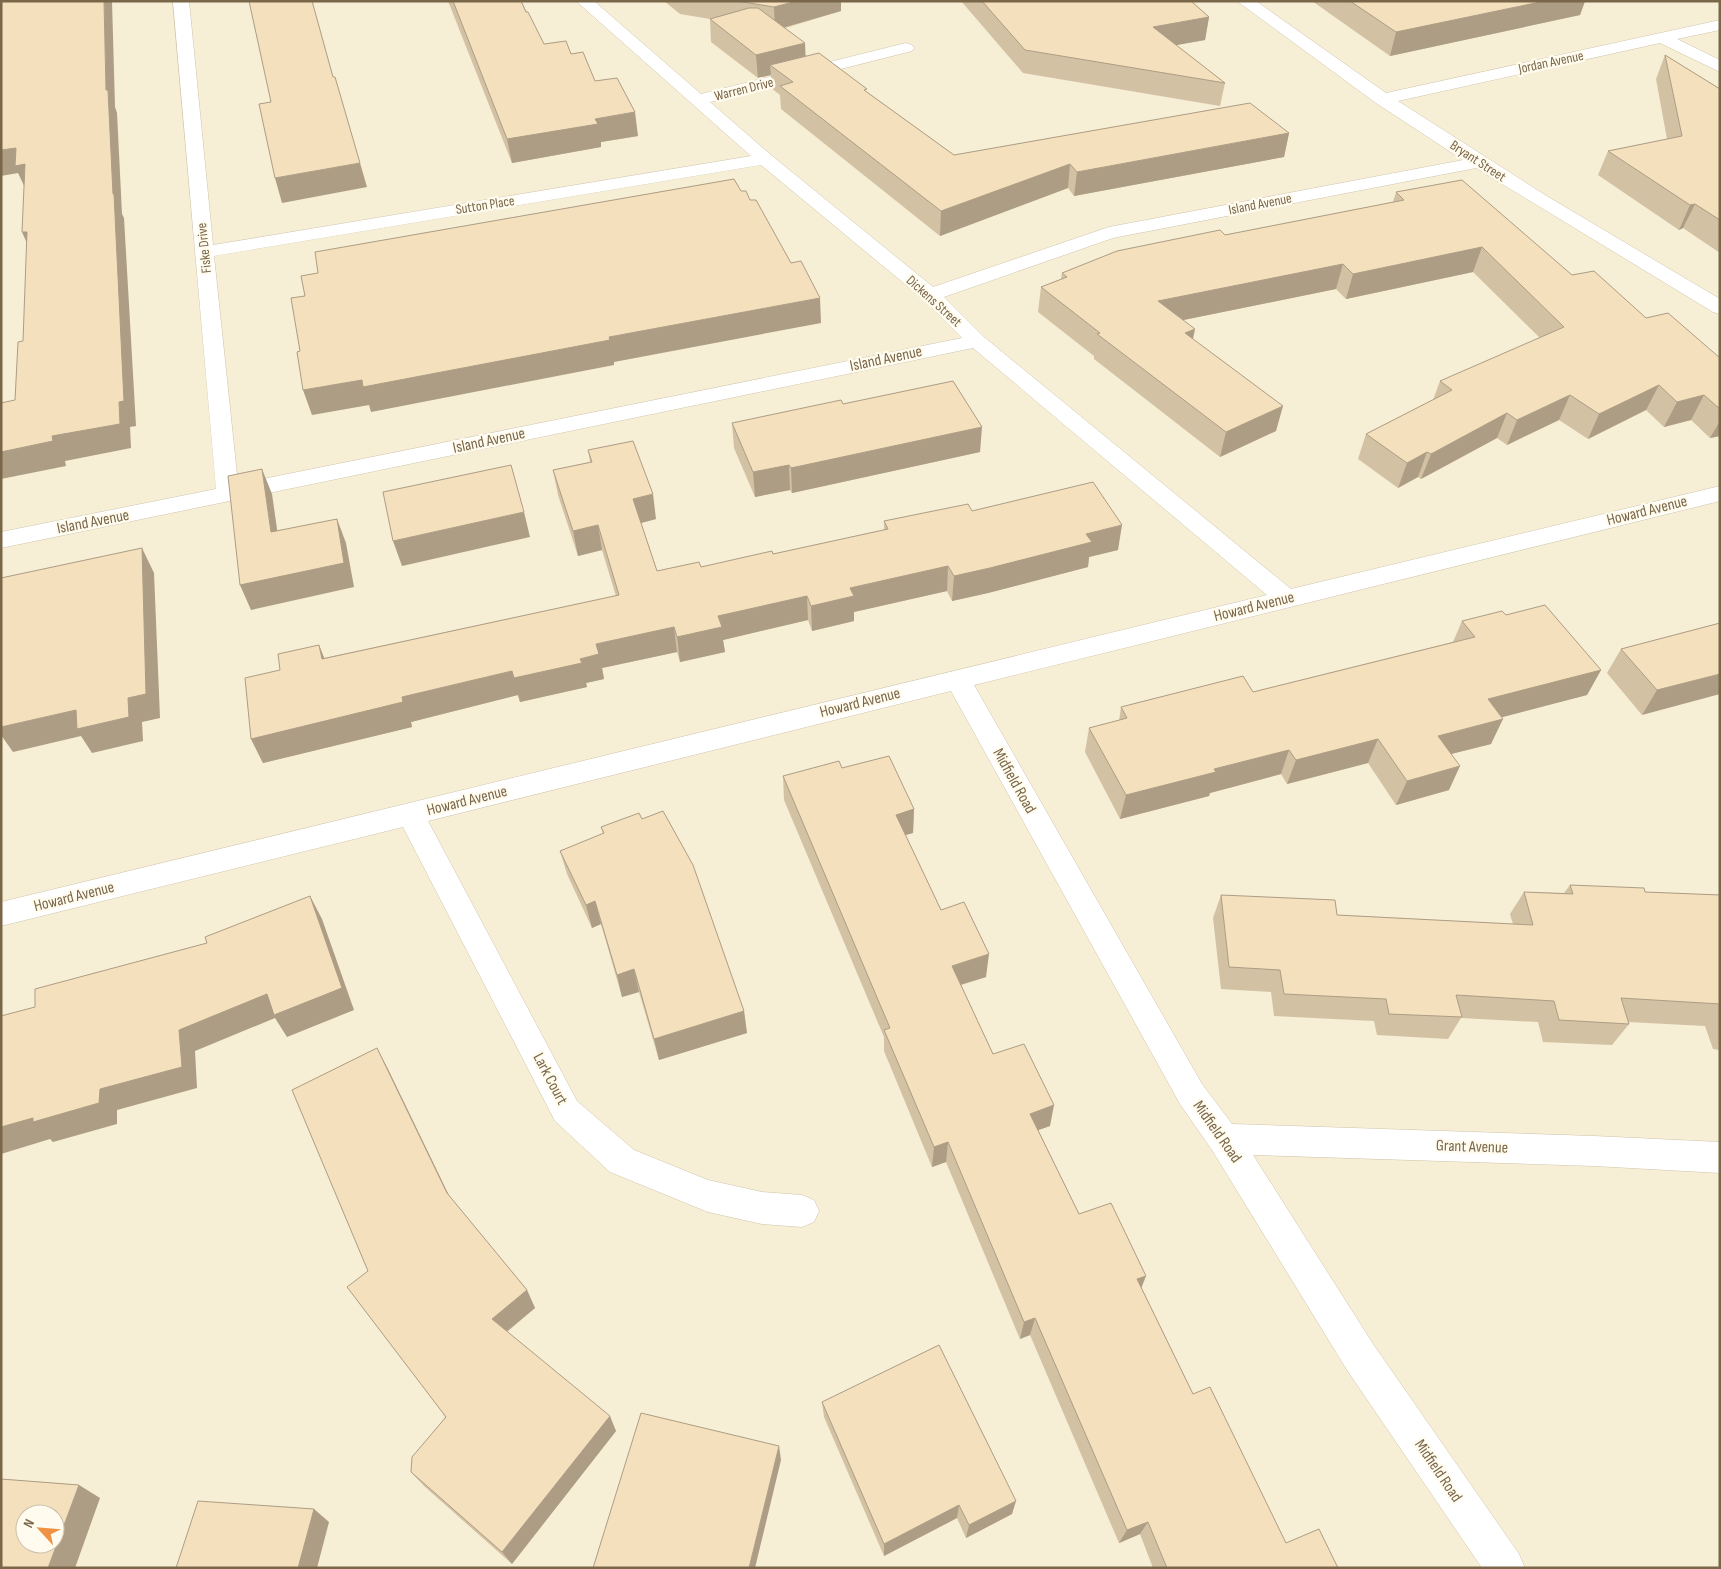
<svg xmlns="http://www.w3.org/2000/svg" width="1721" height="1569" font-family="'Sofia Sans Condensed',sans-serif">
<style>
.residential{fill:#f6eed5;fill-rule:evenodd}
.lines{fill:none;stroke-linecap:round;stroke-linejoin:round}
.street-casing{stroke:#d1c5ac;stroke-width:1}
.street{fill:#fff;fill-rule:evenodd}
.wall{fill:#d3c1a3}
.shaded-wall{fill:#ac9d84}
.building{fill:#f5e0bd;stroke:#ac9d84;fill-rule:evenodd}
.labels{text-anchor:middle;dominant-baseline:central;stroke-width:4.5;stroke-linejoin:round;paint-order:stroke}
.far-street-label{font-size:14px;fill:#7a6649;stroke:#fffcef}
.street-label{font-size:16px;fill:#7a6649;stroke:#fffcef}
</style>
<rect width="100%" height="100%" fill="#fefae7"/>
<path class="residential" d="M1,1h1719v1567h-1719zM25,1514h30v30h-30z"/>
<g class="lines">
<defs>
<path id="street" d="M173,1h16l24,244 538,-89 -175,-155h18l107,93 205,-51 6,2 2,3 -2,3 -202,51 61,53 162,132 176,-60 354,-67 -87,-57 -139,-102h19l130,92 334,-73v10l-43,9 43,21v12l-60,-29 -262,58 147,94 175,104v15l-7,-2 -237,-144 -363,70 -169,59 40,40 307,252 429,-103v15l-746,184 228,399 30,40 362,12 126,6v31l-126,-7 -341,-11 120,189 146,210 6,14h-43l-135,-198 -135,-220 -32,-46 -229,-413 -523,130 149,280 57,49 74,30 54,12 40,3 12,5 5,11 -5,11 -12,5 -40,-3 -54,-12 -98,-40 -55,-51 -152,-294 -402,99v-24l1266,-307 -294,-247 -972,200v-16l215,-43zM761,165l162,134 39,39 -724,146 -24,-228z"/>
</defs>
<use href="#street" class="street-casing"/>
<use href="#street" class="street"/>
</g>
<path class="wall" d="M448,1h73l23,43 27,10 24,27 43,55 -37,6v5l-89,16z
M664,1h177v10l-56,17 21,28 61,36 87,63 335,-22 -5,24 -210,39 -6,-8 -128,48 -159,-127 -1,-14 -9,-7v-13l-13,3 -47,-36 -1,-23 -30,-5z
M961,1h230l18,16 -4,23 -29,5 49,38 -5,23 -197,-33z
M1312,1h273l-5,14 -190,41z
M1665,55l55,34v164l-37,-25 -4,2 -81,-55 10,-24 59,-12 -11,-60z
M1396,192l176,83 74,43 74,40v78l-10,2 -19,-18 -27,7 -18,-17 -58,29 -29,-19 -52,25 -10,-7 -76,41 -3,-2 -20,11 -40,-29 8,-25 67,-34 7,-19 100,-43 -67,-66 -127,27 -10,-10 -153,31 10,19 83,92 -56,26 -126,-98v-3l-56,-44 3,-25 20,-8 1,-6 163,-38 168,-33z
M843,404l137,48 -188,41 -2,-3 -35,7 -21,-49 -2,-25z
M588,450l68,69 -15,4 16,48 44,-4 72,-13 111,-24v-9l88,-10 146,39 -29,7 -1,10 -100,26 -36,8 -5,-10 -93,21v9l-42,10 -4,-11 -85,20 2,12 -45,10 -3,-10 -75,16 2,11 -18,4 1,4 -67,15 -2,-7 -107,27 1,5 -149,36 -12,-24 29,-69 39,-25 5,13 292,-62 -14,-46 -24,6 -20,-61 -5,-25 37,-8z
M1506,615l95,55 -14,25 -86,22 -10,27 -40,10 -2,36 -53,15 -28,-42 -81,21 -6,-10 -71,19 -1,3 -89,23 -35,-67 4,-24 30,-7 2,-14 132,-15 200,-50 9,-21z
M1720,623l-78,92 -35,-42 14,-24z
M842,768l72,41 -1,24 -8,2 36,75 45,67 -25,8 32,69 57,72 -12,4 41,84 62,73 52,107 93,149 52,25h-185l-13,-34 -21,9 -89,-208 -10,4 -74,-177 -14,5 -48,-116v-14l-100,-237 -1,-24z
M601,827l143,184 3,22 -88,27 -20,-68 -17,5 -21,-73 -9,4 -25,-54 -7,-23 43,-17z
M1570,885l75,7 75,3v155l-7,-1 -8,-23 -77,-4 1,2 -17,21 -69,-3 -5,-20 -77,-4 -13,21 -71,-4 -3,-14 -100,-5 -3,-24 -50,-3 -8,-71 8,-23 116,20 176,9 -3,-10 14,-22 40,1z
M377,1048l72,148 78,94 8,18 -28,24 109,99 -104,133 -88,-78 -13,-14 34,-55 -77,-146z
M822,1402l190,112 -46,24 -9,-20 -73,38 -60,-139z"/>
<path class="shaded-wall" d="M104,1h8l3,106 2,6 5,101 2,4 12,208 -6,1 1,21 -66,13 1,5 -65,13v-27l51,-16 67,-34 -13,-312z
M797,1h44v10l-66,19 -1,-23z
M1545,1h40l-5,14 -190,41 6,-24z
M1209,17l-4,23 -56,10 4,-23z
M805,43l1,23 -36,-1 1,10 -13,3 -2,-23z
M635,112l3,24 -37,6v5l-89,16 -5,-24 88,-20z
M1289,133l-5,24 -210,39 3,-24z
M16,148l9,16 1,26 -8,-17 -17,3v-26z
M360,163l7,24 -85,16 -7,-25z
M1070,164l-2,24 -128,48 1,-25z
M1695,204l-12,24 -4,2 11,-25z
M22,232h5l6,25z
M1482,247l-9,25 -127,27 7,-25z
M1343,264l-7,25 -182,37 4,-25z
M820,298l1,25 -207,39v3l-243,47 -2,-7 -57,10 -9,-25 306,-53z
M1195,329l-5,25 -5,-21z
M1659,385l-13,25 -58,29 11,-25z
M1570,395l-11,25 -52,25 10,-25z
M1704,395l-13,25 -27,7 13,-25z
M1283,406l-7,25 -56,26 6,-25z
M1507,413l-10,25 -76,41 10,-25z
M1720,421v15l-10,2z
M982,427l-2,25 -188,41 -1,-25z
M1427,452l-9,25 -20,11 9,-25z
M789,465l1,25 -35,7 -2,-25z
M262,469l10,25 9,63 -10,-25z
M653,494l3,25 -19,5 -4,-25z
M524,512l6,25 -128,29 -9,-25z
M337,519l9,24 8,44 -103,23 -11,-25z
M598,525l4,25 -24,6 -5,-25z
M1122,525l-4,25 -29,7 -1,10 -100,26 -36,8 2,-25 132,-42z
M142,548l12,25 6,145 -18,4 1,19 -51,12 -11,-17 -68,16 -12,-17v-8l127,-29z
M948,566l-1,25 -93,21v9l-42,10 -1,-25 39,-18z
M807,596l1,24 -85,20 2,12 -45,10 -3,-25 41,-21z
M674,627l3,25 -75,16 2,11 -18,4 1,4 -67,15 -2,-7 -107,27 1,5 -149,36 -12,-24 151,-42 110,-26 68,-12 16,-15z
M319,645l10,25 -7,-11z
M1601,670l-14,25 -111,29 12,-25z
M1720,674v20l-78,21 15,-25z
M1503,719l-12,25 -64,16 11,-24z
M1378,739l-10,24 -81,21 9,-24z
M1289,750l-8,24 -71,19 -1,3 -89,23 6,-24 88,-26z
M1460,766l-11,24 -53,15 11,-24z
M914,809l-1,24 -18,5 1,-23z
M310,896l12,23 32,91 -67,27 -12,-19 -80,33 2,37 -80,22v14l-64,18 -3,-3 -49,15v-27l99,-38 79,-59z
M595,901l6,23 -9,4 -6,-23z
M989,954l-3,23 -36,11 2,-22z
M634,969l5,23 -17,5 -5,-22z
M744,1011l3,22 -88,27 -5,-21z
M377,1048l11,21 69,143 -10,-19z
M1054,1105l-4,21 -23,8 3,-20z
M948,1142l-2,20 -14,5 2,-20z
M1146,1276l-7,18 -2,-15z
M527,1290l8,18 -34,28 -9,-17z
M1035,1318l-5,17 -10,4 4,-17z
M610,1416l6,15 -104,133 -10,-12z
M779,1446l2,14 -26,108h-6z
M79,1485l21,13 -25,70h-27z
M1016,1501l-4,13 -46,24 3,-13z
M959,1505l-2,13 -73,38v-12z
M314,1509l15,13 -12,46h-19z
M1148,1522l-8,12 -21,9 8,-13z"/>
<path class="building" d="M1,1h103l2,89h2l5,104h1l10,207 -5,1 1,22 -68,12 1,5 -52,11v-49l14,-3 3,-58 5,-1 4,-109h-5l3,-68 -10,2 1,-18 -15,2z
M249,1h63l21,76h2l25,86 -85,15 -16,-74 12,-2z
M453,1h68l5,11h2l16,32 22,-3 5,13 12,-2 12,29 22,-3 18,34 -40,7 3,5 -91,15z
M737,1h60l-23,6z
M982,1h209l18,16 -56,10 72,56 -200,-33z
M1350,1h195l-149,31z
M749,8h9l47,35 -49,12 -46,-36z
M819,53l48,36 -3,1 90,65 296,-52 39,30 -212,39 -7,-8 -129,47 -161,-125 13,-4 -23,-17z
M1665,55l55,34v131l-25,-16 -5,1 -82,-54 74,-15z
M734,179l7,12h5l4,9h6l35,63 10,-2 19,37 -211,39 1,3 -247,47 -1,-7 -59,10 -6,-38 3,-1 -9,-53 14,-2 -4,-20 17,-3 -3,-21z
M1462,180l110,95 22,-4 52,47 22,-5 52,45v51l-16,-14 -27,7 -18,-17 -60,29 -29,-19 -53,25 -10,-7 -76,41 -4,-2 -20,11 -41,-29 86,-44 -12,-9 124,-54 -82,-80 -129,27 -10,-10 -185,37 37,28 -10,4 98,73 -57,26 -129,-98 3,-1 -59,-46 26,-10 -5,-4 55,-22 103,-21 5,5 179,-35 -8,-8z
M953,381l29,46 -191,41 -2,-3 -36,7 -21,-49 109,-23 2,4z
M633,441l20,53 -20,5 24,72 42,-9 2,5 71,-16 1,3 115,-25 -4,-8 84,-17 4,7 121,-29 29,43 -36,9 6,8 -102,26 -36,8 -6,-10 -98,22 4,8 -43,10 -4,-10 -89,20 4,11 -45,10 -3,-10 -78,17 3,10 -19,5 2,4 -68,15 -2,-7 -110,26 1,5 -152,37 -6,-61 35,-8 -2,-16 41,-9 3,14 297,-64 -21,-70 -25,6 -20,-61 39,-8 -4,-12z
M511,465l13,47 -131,29 -10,-49z
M262,469l9,63 66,-13 7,44 -104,22 -12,-109z
M142,548l4,146 -18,4 1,19 -52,12 -1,-19 -75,17v-149z
M1545,605l56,65 -113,29 15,20 -65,17 22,30 -53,15 -29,-42 -82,21 -7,-10 -75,19 2,3 -90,23 -37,-67 38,-10 -6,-11 122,-31 10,16 222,-55 -13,-16 40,-10 4,4z
M1720,623v51l-63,16 -36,-41z
M889,756l25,53 -18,6 45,95 23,-8 25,52 -37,12 41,88 31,-10 30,61 -24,9 49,100 32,-11 35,73 -9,3 56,115 17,-7 76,156 33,-14 19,39h-171l-19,-46 -21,8 -92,-212 -11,4 -76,-180 -14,5 -50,-117 6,-2 -107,-252 56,-15 3,7z
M663,811l30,54 51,146 -90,28 -20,-70 -17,6 -22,-74 -9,4 -26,-54 44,-18 -3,-6 38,-14 3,6z
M1570,885l74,3 1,4 75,3v109l-99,-6 8,26 -70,-4 -5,-19 -98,-6 6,22 -73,-3 -3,-15 -102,-5 -4,-24 -51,-3 -8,-72 114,5 2,15 196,10 -9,-33 49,2z
M310,896l32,92 -68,27 -7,-21 -88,36 3,37 -82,22 -1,14 -66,19v-4l-32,9v-111l34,-9v-18l172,-46 -2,-6z
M377,1048l70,145 80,97 -35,29 118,97 -108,136 -91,-80 1,-15 34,-40 -99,-130 21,-16 -76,-181z
M939,1345l77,156 -47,24 -10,-20 -75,39 -62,-142z
M641,1413l138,33 -30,122h-156z
M1,1479l78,6 -31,83h-47zM25,1514h30v30h-30z
M198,1501l116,8 -16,59h-122z"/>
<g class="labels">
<g class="far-street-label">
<text transform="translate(1551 62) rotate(-12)">Jordan Avenue</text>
<text transform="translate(744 89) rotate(-14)">Warren Drive</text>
<text transform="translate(1478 161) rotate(33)">Bryant Street</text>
<text transform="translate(1260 204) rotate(-11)">Island Avenue</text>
<text transform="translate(485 205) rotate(-9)">Sutton Place</text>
<text transform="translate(204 248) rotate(-96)">Fiske Drive</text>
<text transform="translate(934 301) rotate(42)">Dickens Street</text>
</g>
<g class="street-label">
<text transform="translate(886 359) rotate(-12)">Island Avenue</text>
<text transform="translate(489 441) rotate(-12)">Island Avenue</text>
<text transform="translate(1647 511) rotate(-14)">Howard Avenue</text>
<text transform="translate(93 522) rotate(-11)">Island Avenue</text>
<text transform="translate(1254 607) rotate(-14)">Howard Avenue</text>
<text transform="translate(860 703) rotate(-14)">Howard Avenue</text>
<text transform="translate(1014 781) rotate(61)">Midfield Road</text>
<text transform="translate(467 801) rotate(-14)">Howard Avenue</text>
<text transform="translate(74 897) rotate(-14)">Howard Avenue</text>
<text transform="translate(550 1079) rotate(62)">Lark Court</text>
<text transform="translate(1217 1132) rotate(55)">Midfield Road</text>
<text transform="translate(1472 1147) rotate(2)">Grant Avenue</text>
<text transform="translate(1438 1471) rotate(56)">Midfield Road</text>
</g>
</g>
<rect width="1721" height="1569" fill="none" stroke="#7a6649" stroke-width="5"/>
<g transform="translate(40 1529) rotate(296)"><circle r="24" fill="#fffcef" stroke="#cac0ad"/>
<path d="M0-4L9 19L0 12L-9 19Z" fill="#ee9246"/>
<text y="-8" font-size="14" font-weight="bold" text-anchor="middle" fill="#7a6649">N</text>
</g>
</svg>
